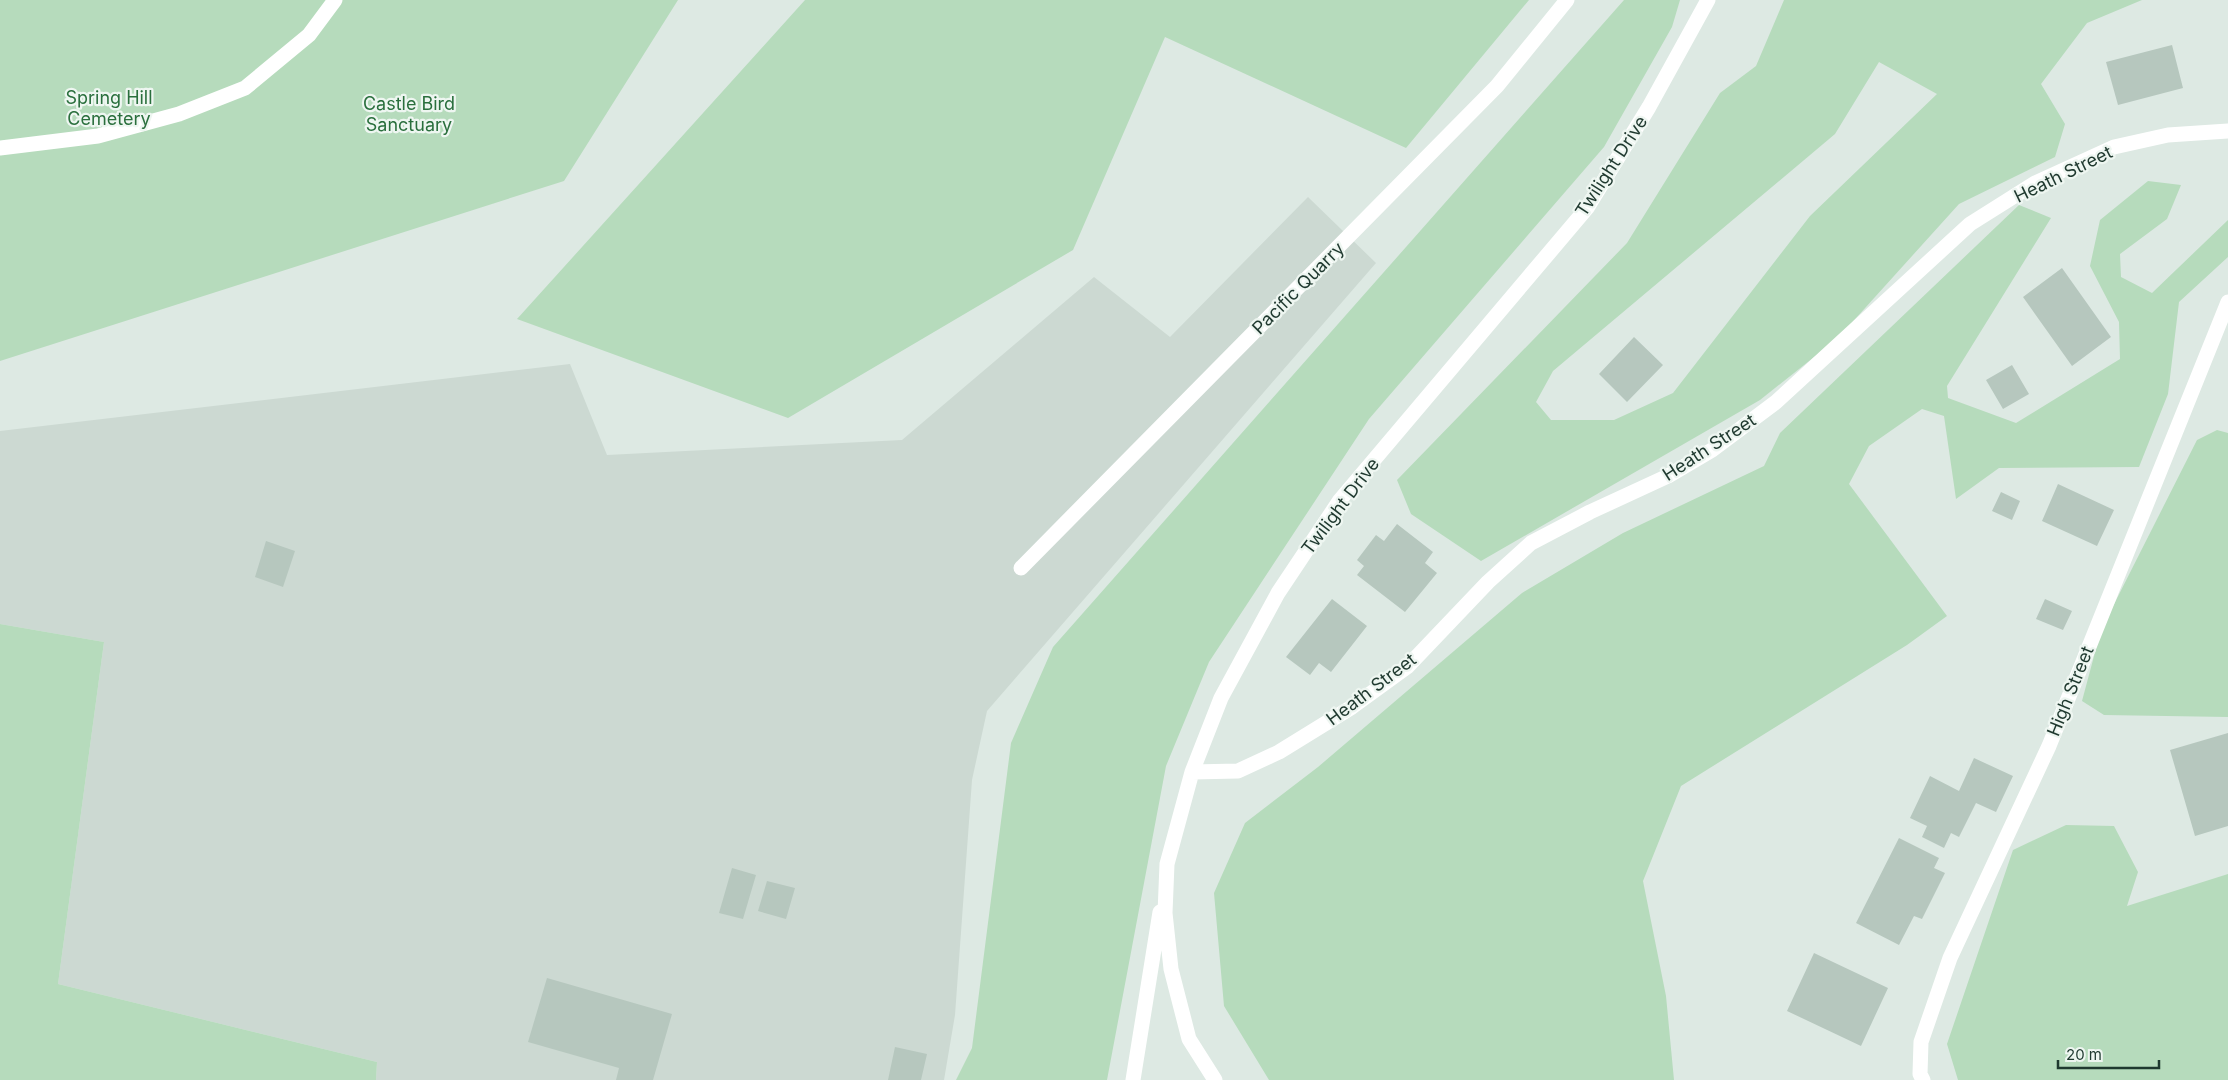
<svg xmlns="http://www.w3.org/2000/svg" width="2228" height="1080" font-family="Inter,sans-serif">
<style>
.built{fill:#ccd9d2}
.green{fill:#b6dbbc;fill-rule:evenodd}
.building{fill:#b6c7be}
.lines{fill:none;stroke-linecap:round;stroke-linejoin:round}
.lane{stroke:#fff;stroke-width:15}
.street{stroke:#fff;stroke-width:15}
.labels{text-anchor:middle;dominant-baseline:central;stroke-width:4.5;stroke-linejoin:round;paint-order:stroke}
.park-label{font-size:18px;fill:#2a6f3d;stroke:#eef6f1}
.street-label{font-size:18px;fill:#1f392f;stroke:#eef6f1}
</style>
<rect width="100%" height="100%" fill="#dde9e3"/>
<path class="built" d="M1308,197l68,66 -389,448 -15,69 -17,235 -11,65h-568l1,-18 -319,-78 46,-342 -104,-18v-193l570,-67 37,91 295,-15 192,-163 76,60z"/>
<path class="green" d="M0,0h678l-114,181 -564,180z
M805,0h724l-123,148 -241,-111 -92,213 -285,168 -271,-99z
M1624,0h56l-8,27 -68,120 -235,272 -160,243 -43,104 -59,314h-151l16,-32 39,-305 42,-96z
M1784,0h358l-55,23 -46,61 24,40 -10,33 -96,47 -121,134 -78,62 -279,161 -70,-47 -14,-34 230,-237 93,-150 36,-27zM1879,62l58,32 -127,122 -137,177 -59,27h-63l-15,-18 17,-31 282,-237z
M2148,181l33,4 -14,34 -47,35 1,23 31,16 76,-73v37l-49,45 -11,92 -29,73 -140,1 -43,31 -12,-83 -22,-7 -53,37 -20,38 98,132 -40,29 -226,141 -38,95 23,115 8,84h-405l-45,-74 -10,-113 31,-70 73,-56 204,-174 101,-60 141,-67 16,-33 239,-228 32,13 -104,168 1,12 68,25 104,-64 -1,-37 -29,-56 10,-46z
M2217,430l11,3v284l-124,-2 -22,-14 19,-71 96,-190z
M0,624l104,18 -46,342 319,78 -1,18h-376z
M2066,825l48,1 24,46 -11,34 101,-32v206h-270l-11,-36 66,-194z"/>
<path class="building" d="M2172,45l11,43 -65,17 -12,-43z
M2062,268l49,69 -39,29 -49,-69z
M1634,337l29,28 -36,37 -28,-28z
M2012,365l17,29 -26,15 -17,-29z
M2058,484l56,26 -17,36 -55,-25z
M2001,492l19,9 -8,19 -20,-9z
M1397,524l36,28 -8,11 12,10 -32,39 -48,-37 7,-9 -7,-6 19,-25 8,6z
M266,541l29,10 -12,36 -28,-10z
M1332,599l35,27 -36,46 -12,-9 -9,12 -24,-18z
M2045,599l27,12 -9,19 -27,-11z
M2228,733v93l-33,10 -25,-86z
M1974,758l39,18 -17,36 -20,-9 -17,34 -8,-4 -7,15 -22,-11 5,-11 -17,-8 20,-42 29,15z
M1899,838l40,20 -5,10 11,5 -23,46 -8,-3 -15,29 -43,-22z
M732,868l24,7 -13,44 -24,-6z
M767,881l28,7 -9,31 -28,-8z
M1814,953l74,35 -27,58 -74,-35z
M547,978l125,36 -19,66h-37l3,-12 -91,-26z
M895,1047l32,7 -6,26h-33z"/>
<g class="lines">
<path class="lane" d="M0,148l98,-12 81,-22 66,-26 64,-53 26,-35"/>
<path class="street" d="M1021,568l476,-482 70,-86
M1192,772l46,-1 41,-19 73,-45 55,-40 81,-85 43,-39 59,-31 78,-36 44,-26 64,-48 194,-178 65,-41 79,-36 54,-12 60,-4
M1133,1080l27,-168
M1215,1080l-26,-41 -18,-70 -6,-56 2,-49 25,-92 29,-74 57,-105 62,-93 247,-292 62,-101 59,-107
M1923,1080l-3,-6 1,-32 29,-84 99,-212 179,-444"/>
</g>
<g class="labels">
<g class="park-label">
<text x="109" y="97">Spring Hill<tspan x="109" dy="21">Cemetery</tspan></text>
<text x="409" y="103">Castle Bird<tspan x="409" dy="21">Sanctuary</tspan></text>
</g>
<g class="street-label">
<text transform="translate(1611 166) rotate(-57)">Twilight Drive</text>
<text transform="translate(2063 174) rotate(-26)">Heath Street</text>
<text transform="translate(1298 288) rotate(-45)">Pacific Quarry</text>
<text transform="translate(1709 447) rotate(-33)">Heath Street</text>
<text transform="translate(1340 506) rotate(-53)">Twilight Drive</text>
<text transform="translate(1371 689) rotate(-37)">Heath Street</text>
<text transform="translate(2070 691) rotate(-68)">High Street</text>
</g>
</g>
<path d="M2058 1060v8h101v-8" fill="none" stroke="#1f392f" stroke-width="2.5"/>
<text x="2066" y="1060" font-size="15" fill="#1f392f" stroke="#eef6f1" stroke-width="4" paint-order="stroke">20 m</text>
</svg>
